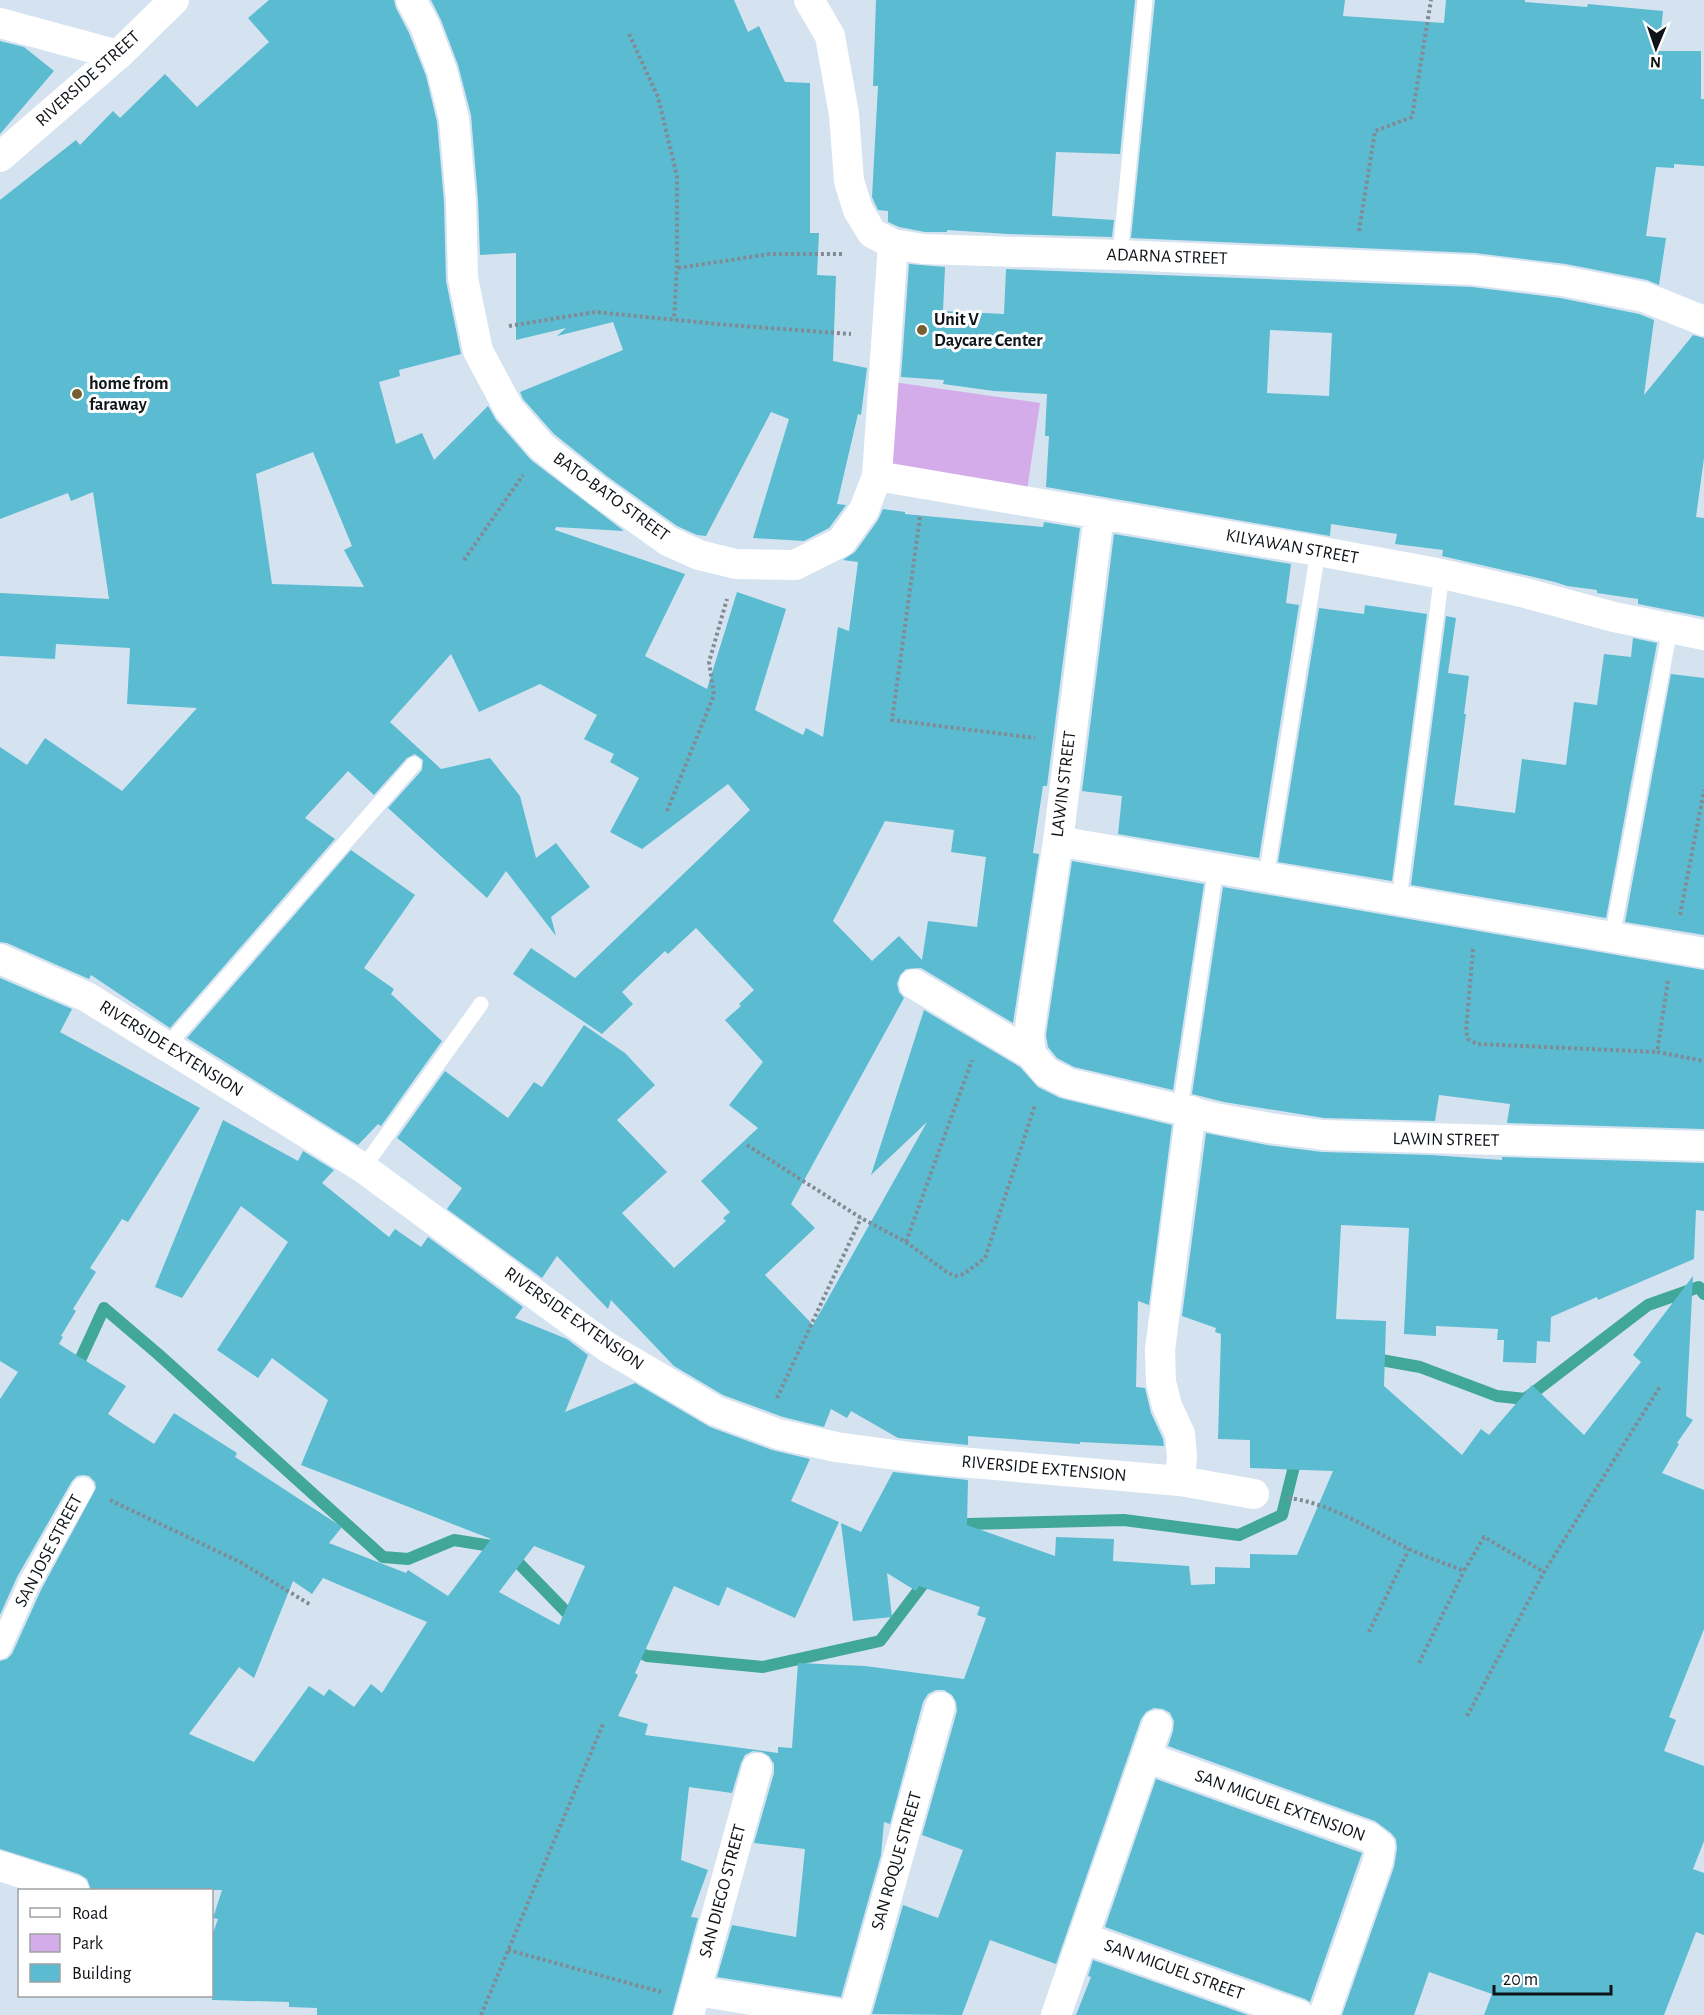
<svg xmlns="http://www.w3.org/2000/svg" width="1704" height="2015" font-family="'Alegreya Sans',sans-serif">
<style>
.green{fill:#d4ace9}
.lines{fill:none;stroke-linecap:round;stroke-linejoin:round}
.stream{stroke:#41a798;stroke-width:12}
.building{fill:#5abbd1;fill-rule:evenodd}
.path{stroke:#818b95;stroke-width:4;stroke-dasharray:3 3;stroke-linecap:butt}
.service{stroke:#fff;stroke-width:15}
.pedestrian{stroke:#fff;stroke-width:22}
.minor{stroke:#fff;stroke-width:30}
.poi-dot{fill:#776030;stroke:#fff;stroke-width:2}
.labels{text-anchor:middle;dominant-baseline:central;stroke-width:6;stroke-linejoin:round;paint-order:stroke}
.street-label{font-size:18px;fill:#0f1419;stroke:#fff}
.poi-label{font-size:18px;font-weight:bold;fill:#0f1419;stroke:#fff;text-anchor:start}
</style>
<rect width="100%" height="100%" fill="#d5e3f1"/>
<path class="green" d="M893,382l147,21 -14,94 -146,-20z"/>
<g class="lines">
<path class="stream" d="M1370,1358l50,9 77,29 28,3 123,-94 51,-18 5,7
M75,1371l29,-63 54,46 225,203 25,2 46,-19 50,8 71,73
M958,1537l10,-13 156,-4 115,15 43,-20 15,-61
M631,1648l16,8 116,11 117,-26 50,-66"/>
</g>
<path class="building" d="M269,0h125l2,8 13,25 17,43 11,46 7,80 2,79 15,73 -62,16 1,6 -21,6 17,62 26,-11 12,27 54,-54 8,14 35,40 93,71 -68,-4 -1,3 130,44 -40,82 62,33 30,-97 49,17 -31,101 48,25 3,-7 17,9 15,-110 11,4 9,-69 -15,-2 12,-8 23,-32 5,-11 22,3v2l138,13 1,-5 36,6 -33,258h-4l-10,67 6,1 -26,169 -92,-55 -15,1 -6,6 -3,9 2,8 5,6 -113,206 24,24 -50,47 48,50 114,-203 -56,53 53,-165 96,57 18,20 22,11 112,27 -23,180 -11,-4 -2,86 9,1 6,25 12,26 1,7 -84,-4v2l-112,-8v9l-70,-7 -47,-27 -4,7 -16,-9 -7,18 -41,-10 -60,-22 -49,-29 -63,-66 -3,9 -51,-53 -15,22 -95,-69 15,-21 -65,-50 48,-67 63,47 26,-36 8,5 42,-62 41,28 30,32 -38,35 50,52 -45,41 52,55 52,-47 -3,-3 7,-6 -29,-31 57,-53 -29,-23 34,-43 -38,-42 16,-14 -2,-2 15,-14 -58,-62 -28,26 -3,-3 -43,41 11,12 -31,30 -89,-60 18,-26 44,30 175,-168 -22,-26 -86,65 -32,-17 29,-54 -29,-16 4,-8 -30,-15 13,-24 -57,-31 -61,28 -28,-58 -61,68 51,47 49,-11 30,38 16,62 20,-15 34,44 -39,30 5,19 -50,-65 -19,27 -99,-90 34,-38 1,-10 -8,-6 -8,4 -33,37 -26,-24 -43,47 30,21 -165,189 -79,-53 -2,4 -82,-36 -7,-1v-195l27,18 18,-27 77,53 75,-83 -70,-4 3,-56 -74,-4 -1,15 -55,-3v-63l109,6 -16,-107 -22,9 -3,-8 -68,26v-319l76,-60 4,5 33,-34 7,7 45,-44 32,33 72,-65 -21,-24zM313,452l39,94 -8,4 20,37 -92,-3 -16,-110zM885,821l69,9 -3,22 35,5 -9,70 -49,-6 -6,39 -23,-24 -27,25 -39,-40z
M431,0h303l14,32 11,-6 26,56 25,1v150h9l-2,42 19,1 -3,85 34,7 -6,47 -3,-1 -21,90 9,1 -17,23 -25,13 -51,-3 36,-119 -18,-7 -65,124 -9,-1 -20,-9 -69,-49 -54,-43 -31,-35 -3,-7 103,-42 -10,-28 -56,14 9,-8 -50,12v-87l-36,2 -2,-55 -7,-85 -13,-50 -17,-45z
M876,0h259l-15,154 -64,-2 -4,64 62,4 -2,17 -104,-3 -61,-4v2h-22l-26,-5 -11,-5v-11l-10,-1 -6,-13 6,-111h-5z
M1155,0h190l-2,16 101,7 2,-23h79v2l62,5 1,-3 75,7 -4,40h42v48h3v67l-30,-2v4l-18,-1 -10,69 20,2 -7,47 -12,-5 -81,-16 -91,-11 -344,-15z
M0,41l24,6 30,24 -54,63z
M909,264l36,3 -2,44 61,3 2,-45 466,18 88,11 79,16 15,6 -10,75 49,-60 11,3v120l-8,59 8,1v99l-66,-13v-5l-41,-6v-3l-30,-4 -12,-4 -113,-26 1,-6 -48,-6 2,-10 -66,-10 -1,12 -284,-49 3,-51h-4l2,-42 -53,-3 -51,-7 1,-4 -43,-3zM1270,330l62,3 -3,63 -62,-3z
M1114,534l177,30 -5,39 13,2 -40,253 -141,-24 4,-38 -40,-5z
M1365,605l62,9 -35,267 -114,-19 41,-254 45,6z
M1446,616l10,2 -8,55 21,3 -5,38h2l-12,91 61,8 7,-54 44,6 8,-63 23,3 7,-51 27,3 2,-19 24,5 -51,275 -195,-33z
M1671,674l33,4v257l-79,-13z
M351,850l64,45 -51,73 30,21 -3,5 51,47 -61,85 -3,-2 -20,21 -171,-107z
M1072,861l132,23 -31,206 -99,-23 -17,-9 -9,-11 -2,-12z
M1223,887l481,83v159l-197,-6 3,-19 -71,-9 -4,26 -111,-3 -100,-16 -32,-8z
M0,978l72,31 -12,23 140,76 -72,114 -6,-3 -32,49 6,4 -23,37 3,2 -15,25 2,1 -4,7 67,42 -18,28 46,30 20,-31 63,40 -2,4 107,70 -13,16 77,30 2,-3 40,26 43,-57 -190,-74 27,-65 -56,-42 -14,20 -41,-28 71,-108 -47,-36 -59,92 -27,-11 68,-167 75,41 5,-10 31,19 -12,13 67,54 6,-8 26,18 7,-10 95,70 -8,11 52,21 21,16 -23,57 70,-29 75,44 62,23 38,9 -19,42 48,21 -44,96 -68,-31 -8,19 -45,-20 -39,87 3,2 -20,41 30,8 -3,11 133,18v-6l14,1 6,-85 67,3 99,13 22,-61 -9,-3 3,-8 -61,-21 -3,5 -29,-18 5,44 -39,4 -12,-98 20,9 32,-60 75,8 -1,45 88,31 1,-19 58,2 -1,22 76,5 2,19 24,-1v-17l35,1v-14l47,1 36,-84 -83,-3v-28l-32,-1 3,-105 -6,-2 1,-4 -34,-12 24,-183 61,12 55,7 109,3 71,5v-3l202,6v48l-8,-1 -2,49 -96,41 -1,-3 -46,20 -1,25 -13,-1 -1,22 -33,-1 1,-22h-7l1,-11 -62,-3v10l-32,-2 5,-106 -68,-3 -5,94 50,2 -2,65 78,69 19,-26 8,6 43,-50 52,50 57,-73 -8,-7 60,-79 -7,140 7,4 -16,23 2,1 -17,29 42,17v139l-35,88 7,3 -12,31 40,15v75l-11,28 11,4v62l-8,-3 -32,83h-180l8,-21 -63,-22 -15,43h-72l52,-148 3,-19 -1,-9 -5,-6 -16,-12 -207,-75 5,-15 1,-10 -4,-8 -7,-4 -9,-1 -8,4 -5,7 -85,245 -66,-24 -28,75 -90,-1 31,-109 35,13 25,-68 -41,-15 35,-124 -1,-9 -4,-7 -8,-5h-8l-8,4 -5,8 -33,122 -6,-2 -3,33 -40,142 -124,-20 15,-52 64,12 9,-88 -51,-6 20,-70v-9l-5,-8 -7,-4 -9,-1 -8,4 -4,8 -9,30 -43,-6 -8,73 27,10 -17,47 7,1 -26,97h-355v-7l-28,-1v-5l-77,-2v-64l6,-17 -5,-1 9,-28h-131l-4,-11 -8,-5 -79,-25v-188l7,-2 5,-5 29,-64 55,-102 -1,-6 -6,-6 -6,-1 -6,1 -5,5 -55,96 -17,38v-216l18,-27 -18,-11zM534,1546l51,20 -26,59 -60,-33zM323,1578l104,44 -45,71 -11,-9 -17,23 -25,-18 -5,7 -15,-10 -55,76 -65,-28 50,-67 15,11 39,-97 19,13z
M1156,1779l206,74 -52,149 -5,-3 -200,-72z
M1093,1960l155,55h-172l15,-38 -3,-1z"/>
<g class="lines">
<path class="path" d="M629,34l29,63 19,79v92l-3,52
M1359,231l16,-100 37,-14 19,-117
M678,268l92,-14h73
M509,326l86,-14 133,13 123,9
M920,517l-28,203 143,18
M464,560l59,-85
M667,811l47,-116 -5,-33 18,-63
M1680,915l24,-125
M1473,949l-7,82 2,8 9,5 180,8
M1668,981l-11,71 47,9
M747,1145l114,73 45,24 42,31 8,3 8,-2 21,-16 50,-153
M906,1242l66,-182
M777,1398l84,-180
M1288,1498c43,5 81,31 119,50 18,9 38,15 57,23l20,-34 60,35
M110,1500l130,62 71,43
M1369,1632l40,-83
M1419,1663l45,-92
M1467,1716l77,-144 117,-187
M508,1950l153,42
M481,2015l122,-291"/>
<path class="service" d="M1120,255l25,-255
M1266,877l52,-326
M1399,899l43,-325
M1612,937l58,-308
M167,1046l247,-282
M1180,1109l36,-241
M363,1168l118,-164"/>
<path class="pedestrian" d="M0,1648l29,-64 54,-96"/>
<path class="minor" d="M411,0l14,26 17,45 12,48 7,82 2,77 15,73 31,58 33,38 56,44 70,50 31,14 37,9 59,1 46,-23 23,-32 13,-34 16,-232
M809,0l21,36 14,78 5,67 9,29 14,23 21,11 30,5 197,6 353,15 90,11 81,16 60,24
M0,23l118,32
M0,157l118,-102 56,-55
M877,476l441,75 124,23 83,19 89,24 90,18
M1058,841l646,112
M0,959l87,38 276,171 244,179 109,64 62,23 58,13 89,12 255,22 74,13
M914,984l117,70 15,18 22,11 152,36 50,9 53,7 381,11
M1031,1054l-2,-19 3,-22 26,-172 41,-326
M1180,1481l2,-24 -2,-23 -13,-28 -6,-24 -1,-32 31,-239
M1146,1757l223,80 11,9 -2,15 -54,154
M0,1866l74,24
M1083,1938l216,77
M696,1991l151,24
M689,2015l68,-247
M854,2015l86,-308
M1056,2015l101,-290"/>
</g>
<g class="poi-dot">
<circle cx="922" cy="330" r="6"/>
<circle cx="77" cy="394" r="6"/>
</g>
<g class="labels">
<g class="street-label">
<text transform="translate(88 79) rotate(-42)">RIVERSIDE STREET</text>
<text transform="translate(1167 257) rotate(2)">ADARNA STREET</text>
<text transform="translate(611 497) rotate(36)">BATO-BATO STREET</text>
<text transform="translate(1292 547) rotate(10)">KILYAWAN STREET</text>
<text transform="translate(1064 784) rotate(-83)">LAWIN STREET</text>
<text transform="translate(171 1049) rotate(32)">RIVERSIDE EXTENSION</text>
<text transform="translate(1446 1140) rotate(1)">LAWIN STREET</text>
<text transform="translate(574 1319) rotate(35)">RIVERSIDE EXTENSION</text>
<text transform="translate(1044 1469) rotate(5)">RIVERSIDE EXTENSION</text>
<text transform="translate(49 1551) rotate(-62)">SAN JOSE STREET</text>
<text transform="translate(1280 1806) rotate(20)">SAN MIGUEL EXTENSION</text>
<text transform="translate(897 1861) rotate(-74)">SAN ROQUE STREET</text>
<text transform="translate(723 1891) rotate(-75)">SAN DIEGO STREET</text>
<text transform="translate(1174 1970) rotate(20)">SAN MIGUEL STREET</text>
</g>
<g class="poi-label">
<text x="934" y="320">Unit V<tspan x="934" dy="21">Daycare Center</tspan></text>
<text x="89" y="384">home from<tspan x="89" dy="21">faraway</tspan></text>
</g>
</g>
<rect x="18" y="1889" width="195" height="108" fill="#ffffff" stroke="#9fa1a3" stroke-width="1.5"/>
<rect x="30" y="1908" width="30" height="9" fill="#ffffff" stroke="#9fa1a3" stroke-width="1.5"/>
<text x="72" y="1919" font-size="18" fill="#0f1419">Road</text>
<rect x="30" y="1934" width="30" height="18" fill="#d4ace9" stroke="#9fa1a3" stroke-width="1.5"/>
<text x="72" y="1949" font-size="18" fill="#0f1419">Park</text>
<rect x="30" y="1964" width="30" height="18" fill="#5abbd1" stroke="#9fa1a3" stroke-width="1.5"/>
<text x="72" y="1979" font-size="18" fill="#0f1419">Building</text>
<g transform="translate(1656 48) rotate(182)" stroke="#ffffff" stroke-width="4.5" paint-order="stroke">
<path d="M0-4.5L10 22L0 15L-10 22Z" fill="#0f1419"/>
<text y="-9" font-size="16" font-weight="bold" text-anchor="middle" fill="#0f1419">N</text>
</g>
<path d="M1494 1985v9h117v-9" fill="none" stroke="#0f1419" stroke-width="3"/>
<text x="1503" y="1985" font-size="18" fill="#0f1419" stroke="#ffffff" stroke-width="4.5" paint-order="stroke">20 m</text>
</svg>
